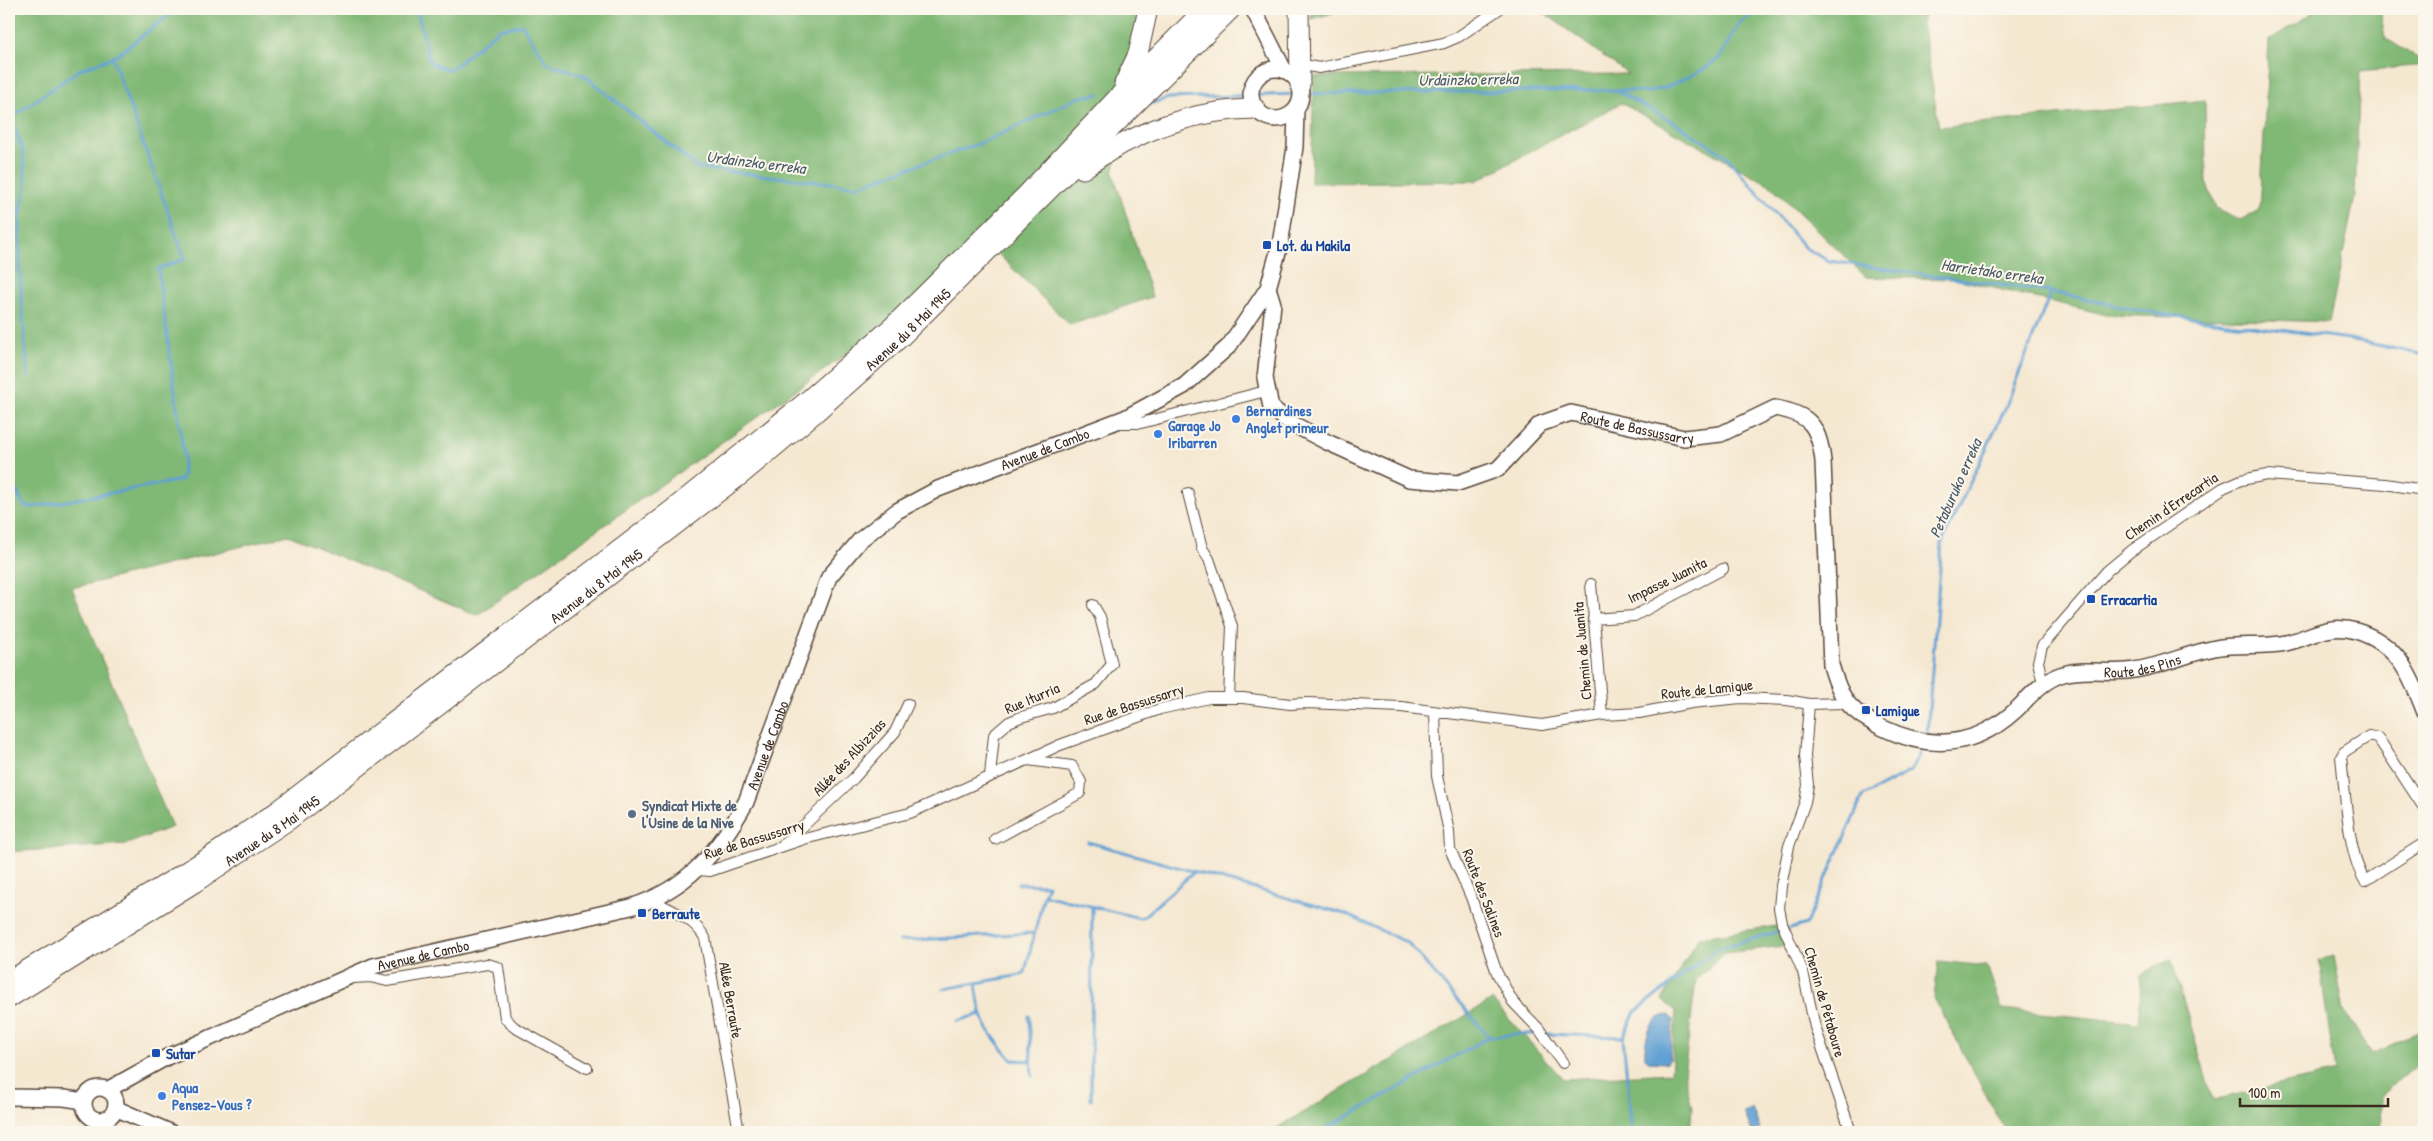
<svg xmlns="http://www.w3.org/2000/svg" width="2433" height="1141" font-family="'Patrick Hand',sans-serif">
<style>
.forest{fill:#80b874;stroke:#5e7149}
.water{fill:#61a0d3;stroke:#4e6578}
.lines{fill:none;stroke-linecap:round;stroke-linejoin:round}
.stream{stroke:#61a0d3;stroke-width:3}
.street-casing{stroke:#574639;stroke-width:12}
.secondary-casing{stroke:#574639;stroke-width:18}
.highway-casing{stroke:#574639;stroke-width:21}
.street{stroke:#fff;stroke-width:10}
.secondary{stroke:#fff;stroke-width:15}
.highway{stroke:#fff;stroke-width:19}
.transit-dot{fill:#1a4fb4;stroke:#fbf7ec;stroke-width:2}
.shop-dot{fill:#3f7fe0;stroke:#fbf7ec;stroke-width:2}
.service-dot{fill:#5c6f8a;stroke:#fbf7ec;stroke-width:2}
.labels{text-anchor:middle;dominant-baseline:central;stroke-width:4;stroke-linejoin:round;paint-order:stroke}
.transit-label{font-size:15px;font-weight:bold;fill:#164399;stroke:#fbf7ec;text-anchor:start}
.street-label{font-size:15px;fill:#3b2a1e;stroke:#fbf7ec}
.shop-label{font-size:15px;font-weight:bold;fill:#366cbe;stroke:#fbf7ec;text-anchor:start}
.service-label{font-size:15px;font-weight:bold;fill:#4e5e75;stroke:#fbf7ec;text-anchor:start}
.water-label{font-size:16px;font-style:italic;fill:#4a5966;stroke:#fbf7ec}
</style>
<rect width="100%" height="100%" fill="#fbf7ec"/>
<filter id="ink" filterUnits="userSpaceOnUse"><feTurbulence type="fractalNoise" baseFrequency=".02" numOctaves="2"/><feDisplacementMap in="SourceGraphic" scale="10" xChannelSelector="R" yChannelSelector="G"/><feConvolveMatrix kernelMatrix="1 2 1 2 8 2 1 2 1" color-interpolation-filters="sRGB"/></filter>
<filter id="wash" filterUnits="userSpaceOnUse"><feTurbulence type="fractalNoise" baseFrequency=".0096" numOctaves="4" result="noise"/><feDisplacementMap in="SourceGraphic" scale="20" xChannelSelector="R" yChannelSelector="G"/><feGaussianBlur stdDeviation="1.12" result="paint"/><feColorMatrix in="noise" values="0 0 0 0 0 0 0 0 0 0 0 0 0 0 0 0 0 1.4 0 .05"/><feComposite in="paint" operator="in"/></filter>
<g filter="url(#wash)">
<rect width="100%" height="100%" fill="#f5e8d1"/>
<path class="forest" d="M9,9h1141l-37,164 39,124 -82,28 -76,-75 -517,365 -189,-80 -216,53 100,239 -45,17 -118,8z
M1312,9h35l-36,10z
M1539,9h389l-6,13 17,105 266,-27 1,81 10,28 24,11 20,-10 9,-170 45,-28 -1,-3h67l5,29 39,24v3l-64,6 -5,125 -26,126 -222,-7 -151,-36 -90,-2 -96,-92 -149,-82 -145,78 -165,2 3,-107 314,-2z
M1776,926l9,20 -60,7 -29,27 -12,94 8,34 -2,24h-420l222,-132 71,79 108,-6 5,-62 -14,-11 37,-63z
M2334,956l10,55 28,43 52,-25v30l-44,38 1,35h-375l-72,-133 4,-38 49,5 15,43 137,14 2,-49 30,-15 42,141 122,-28 -16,-112z"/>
<path class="water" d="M1669,1015l4,5 -3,39 -5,4 -15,-1 -5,-4c-1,-16 3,-42 24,-43z
M1752,1108l8,21 -8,3 -8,-20z"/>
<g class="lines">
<path class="stream" d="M417,9l13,54 20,7 49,-41 23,-4 25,38 38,13 113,92 159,18 124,-43 99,-46 19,-3
M1615,90l65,36 46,30 79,92 24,13 222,31 109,22 189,25 75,16
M1146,105l23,-7 131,-4 315,-4 33,2 19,-5 37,-18 16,-12 18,-32 20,-16
M9,119l6,8 8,25 3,34 -6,31v62l8,98
M9,119l70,-49 37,-14 61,-47
M9,476l15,30 9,1 149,-27 2,-23 -26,-188 27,-10 -73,-202
M1927,735l15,-193 62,-131 47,-119
M1088,842l257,72 63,29 81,94
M1018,884l30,1 -4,10
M1790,929l16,-5 57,-128 48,-25 9,-18
M900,941l134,-8
M976,983c5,42 10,46 36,77l19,1
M943,989l78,-14 4,-3 19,-77 96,23 4,-2 50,-44
M1029,1016l3,60
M958,1021l22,-7
M1546,1034l77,3
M1091,1100l1,-194
M1320,1132l169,-95 31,-3h19
M1632,1132l-9,-95 12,-25 82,-63 63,-18"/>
</g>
</g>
<g filter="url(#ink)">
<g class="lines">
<defs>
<path id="street" d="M2424,9v3
M1299,64l20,4 125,-25 14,-6 41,-28
M1119,423h22l125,-32
M1188,493l14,55 7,11 23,67 -3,72
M1591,584l11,131
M1593,619l41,-3 89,-47
M2043,683l-5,-21 4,-16 65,-75 24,-20 92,-63 18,-8 26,-5 118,9 39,6
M1809,704l-4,52 3,29 -3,17 -16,44 -8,40 -2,22 3,15 21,49 12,55 36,105
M1435,712l2,64 12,56 1,17 21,48 26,76 16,29 26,27 24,34
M990,776l4,-41 15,-13 12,-5 32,-9 43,-24 16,-20 -12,-47 -7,-12
M2424,808l-46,-70 -9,-2 -25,16 -3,5c4,33 7,98 24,124l59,-38
M995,839l85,-46 1,-11 -9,-16 -44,-6
M784,844l70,-66 41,-46 13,-28
M698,870l12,1 94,-32 106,-26 150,-68 100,-36 49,-11h34l47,6 17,-1 94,4 141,18 60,-10 37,-2 52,-10 50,-5 46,2 22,4 36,-1
M652,900c20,11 42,18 53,38l34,194
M353,978l17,-1 17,4 100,-17 11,3 7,51 9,9 73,41
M92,1132l7,-12"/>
<g id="secondary">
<path d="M1253,9l31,61"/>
<circle cx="1276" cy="94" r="25"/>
<path id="s1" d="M1268,288l5,16 -8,74 6,29 18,15 38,20 82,37 49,4 40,-14 42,-45 31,-11 113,25 37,-4 54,-26c35,6 44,18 48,53l8,204c10,36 19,47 52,63 48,23 93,19 133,-18 15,-15 27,-30 47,-36 21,-6 43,-1 64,-3 31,-3 58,-17 88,-23 23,-5 47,0 71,-5 26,-6 41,-20 70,-12 41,12 54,43 68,79"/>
<circle cx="100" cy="1104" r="16"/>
<path id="s2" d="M107,1090l60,-33 206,-91 258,-59c56,-18 87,-55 115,-105l83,-225 31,-37 37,-29 41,-22 187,-71 59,-32 45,-40 39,-58 12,-43 15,-98 1,-37"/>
<path d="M9,1097l55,1 20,3"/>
<path d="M115,1108l55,24"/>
</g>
<g id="highway">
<path d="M1299,9l1,76"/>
<path d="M1124,84l14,-30 10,-45"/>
<path d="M1083,169c50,-37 111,-60 173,-60"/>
<path d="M9,981l202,-125 65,-44 397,-303 134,-108 85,-74 134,-132 92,-98 87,-88"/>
<path id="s3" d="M9,998l185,-115 96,-64 452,-345 73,-61 86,-76 330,-328"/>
</g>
</defs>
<use href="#street" class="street-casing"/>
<use href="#secondary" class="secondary-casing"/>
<use href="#highway" class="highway-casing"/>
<use href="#street" class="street"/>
<use href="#secondary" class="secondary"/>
<use href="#highway" class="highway"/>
</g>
</g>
<g class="transit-dot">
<rect x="1262" y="240" width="10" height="10" rx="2.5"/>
<rect x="2086" y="594" width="10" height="10" rx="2.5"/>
<rect x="1861" y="705" width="10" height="10" rx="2.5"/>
<rect x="637" y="908" width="10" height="10" rx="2.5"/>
<rect x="151" y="1048" width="10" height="10" rx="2.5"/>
</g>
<g class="shop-dot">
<circle cx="1236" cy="419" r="5"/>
<circle cx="1158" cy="434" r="5"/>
<circle cx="162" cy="1096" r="5"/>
</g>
<circle class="service-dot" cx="632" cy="814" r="5"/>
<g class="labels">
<g class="transit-label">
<text x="1277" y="245">Lot. du Makila</text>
<text x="2101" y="599">Erracartia</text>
<text x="1876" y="710">Lamigue</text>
<text x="652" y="913">Berraute</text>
<text x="166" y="1053">Sutar</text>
</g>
<g class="street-label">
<text stroke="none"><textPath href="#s3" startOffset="1122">Avenue du 8 Mai 1945</textPath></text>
<text stroke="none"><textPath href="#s1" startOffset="531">Route de Bassussarry</textPath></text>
<text stroke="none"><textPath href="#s2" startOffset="1214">Avenue de Cambo</textPath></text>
<text transform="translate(2171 506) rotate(-34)">Chemin d'Errecartia</text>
<text transform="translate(1667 580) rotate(-26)">Impasse Juanita</text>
<text stroke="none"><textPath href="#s3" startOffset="718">Avenue du 8 Mai 1945</textPath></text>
<text transform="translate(1582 651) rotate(-95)">Chemin de Juanita</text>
<text stroke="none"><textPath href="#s1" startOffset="1329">Route des Pins</textPath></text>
<text transform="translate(1707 689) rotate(-6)">Route de Lamigue</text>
<text transform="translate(1032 698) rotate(-23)">Rue Iturria</text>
<text transform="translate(1134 704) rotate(-18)">Rue de Bassussarry</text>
<text stroke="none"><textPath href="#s2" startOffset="779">Avenue de Cambo</textPath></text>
<text transform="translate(849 757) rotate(-47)">Allée des Albizzias</text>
<text stroke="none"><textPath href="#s3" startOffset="312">Avenue du 8 Mai 1945</textPath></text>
<text transform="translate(754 839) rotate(-17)">Rue de Bassussarry</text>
<text transform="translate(1484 893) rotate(69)">Route des Salines</text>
<text stroke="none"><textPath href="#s2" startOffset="345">Avenue de Cambo</textPath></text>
<text transform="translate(731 1000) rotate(80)">Allée Berraute</text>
<text transform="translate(1825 1002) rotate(74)">Chemin de Pétaboure</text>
</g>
<g class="shop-label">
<text x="1246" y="410">Bernardines<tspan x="1246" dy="17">Anglet primeur</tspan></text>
<text x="1168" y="425">Garage Jo<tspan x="1168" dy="17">Iribarren</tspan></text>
<text x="172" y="1087">Aqua<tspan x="172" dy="17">Pensez-Vous ?</tspan></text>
</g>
<g class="service-label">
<text x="642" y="805">Syndicat Mixte de<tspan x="642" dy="17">l'Usine de la Nive</tspan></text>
</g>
<g class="water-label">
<text transform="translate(1468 79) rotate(-1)">Urdainzko erreka</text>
<text transform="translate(756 162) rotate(7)">Urdainzko erreka</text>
<text transform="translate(1992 271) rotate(8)">Harrietako erreka</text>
<text transform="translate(1955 488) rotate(-66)">Petaburuko erreka</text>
</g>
</g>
<rect width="2433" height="1141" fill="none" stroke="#fbf7ec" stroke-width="30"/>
<path d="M2240 1098v8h148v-8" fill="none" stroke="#3b2a1e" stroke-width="2.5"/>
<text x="2248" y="1098" font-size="15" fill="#3b2a1e" stroke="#fbf7ec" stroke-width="4" paint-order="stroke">100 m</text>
</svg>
